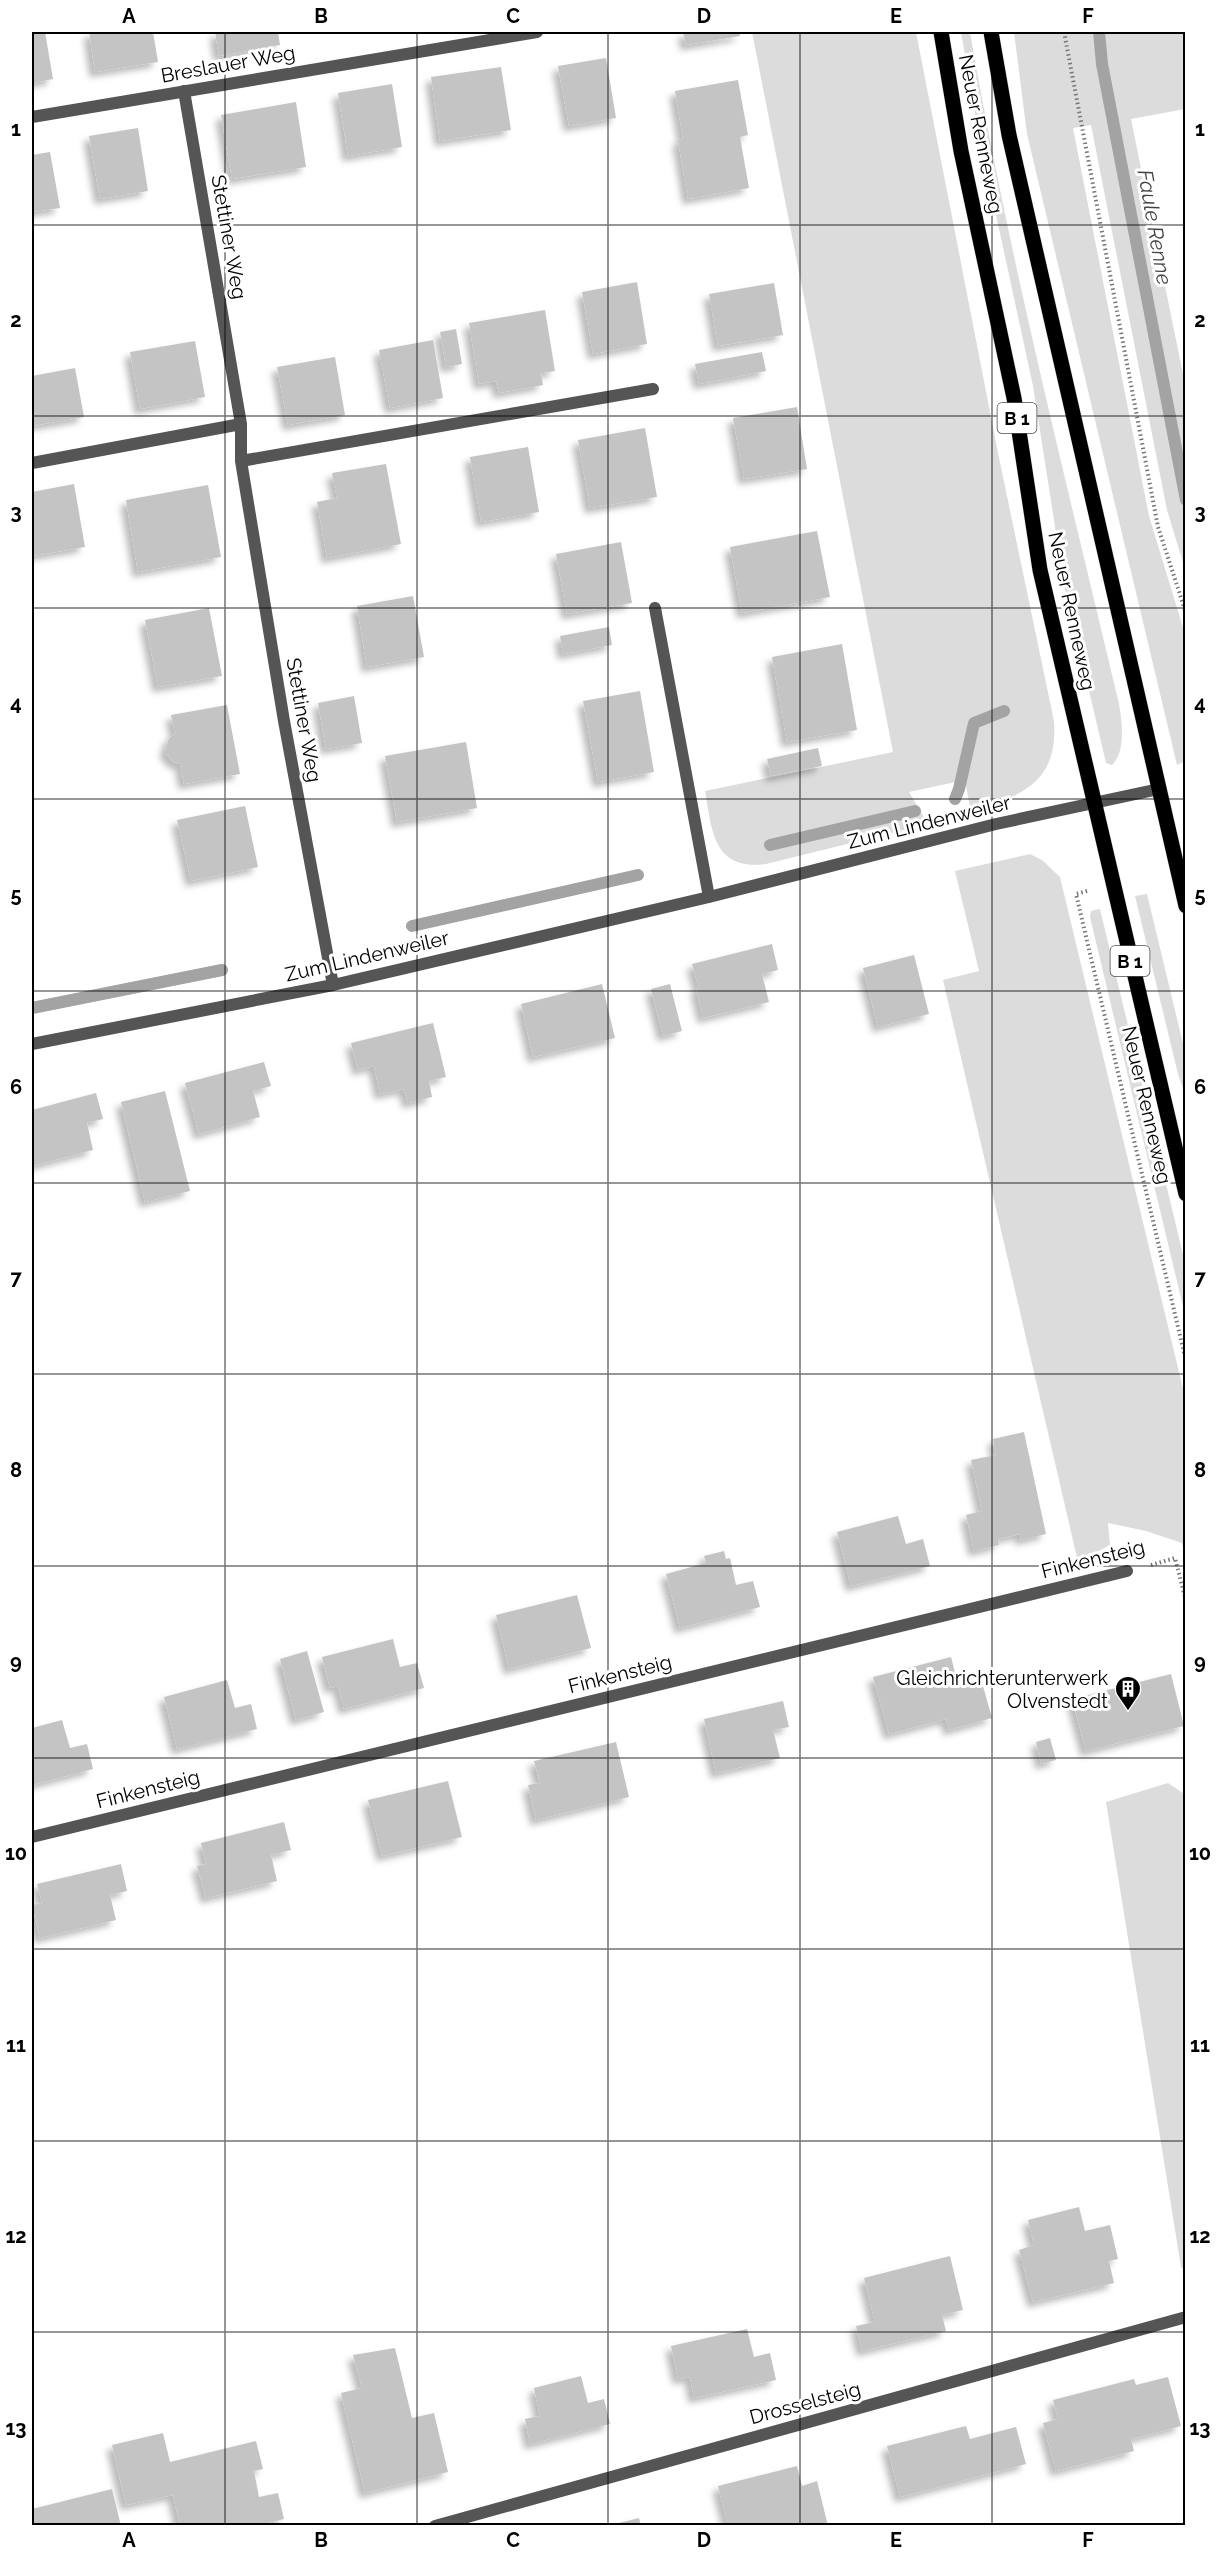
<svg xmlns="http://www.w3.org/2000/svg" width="1217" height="2557" font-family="Raleway,sans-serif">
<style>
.green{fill:#dcdcdc}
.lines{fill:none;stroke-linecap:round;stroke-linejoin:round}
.stream{stroke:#a3a3a3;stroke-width:12}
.building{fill:#c4c4c4;filter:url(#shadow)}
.primary-casing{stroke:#dbdbdb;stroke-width:16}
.path{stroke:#777;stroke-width:4;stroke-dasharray:1.5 3;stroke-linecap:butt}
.street{stroke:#555;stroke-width:12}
.primary{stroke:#000;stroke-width:15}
.grid{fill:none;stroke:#000;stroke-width:1.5;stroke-opacity:0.55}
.labels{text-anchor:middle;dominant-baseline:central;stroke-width:6;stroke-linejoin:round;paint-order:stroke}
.shield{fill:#fff;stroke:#4c4c4c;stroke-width:1.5}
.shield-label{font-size:18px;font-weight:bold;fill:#000}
.street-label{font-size:20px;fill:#000;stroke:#fff}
.poi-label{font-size:20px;fill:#000;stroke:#fff;text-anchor:end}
.water-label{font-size:21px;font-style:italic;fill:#444;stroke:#fff}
.neatline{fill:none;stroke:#000;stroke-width:2}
.grid-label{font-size:20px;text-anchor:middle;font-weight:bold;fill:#000}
</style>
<defs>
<filter id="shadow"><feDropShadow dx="-5.5" dy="5.5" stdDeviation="3" flood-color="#0004"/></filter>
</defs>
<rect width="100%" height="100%" fill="#fff"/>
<path class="green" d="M752,32h164l82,421 56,268c4,63 -32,73 -83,92l-6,-33 -56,12 19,32 -162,40c-53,7 -54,-34 -61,-73l188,-39z
M961,32h9c39,226 96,448 149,672 3,17 7,48 -7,61l-6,-2 -42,-179 -31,-198 -54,-250z
M1014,32h171v77l-54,10 54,265v185l-18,-59 -76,-385 -18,3 76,388 36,118v127l-8,4 -150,-631z
M1030,854l12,6 18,17 125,520v161l-3,-15 -36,-12 -38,-8 2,22 -32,17 -135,-582 36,-9 -24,-100z
M1147,894l38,158v43l-7,-21 -43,-178z
M1100,909l85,354v52l-95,-398 1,-6z
M1168,1783l18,12 -1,476 -4,-4 -75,-465z"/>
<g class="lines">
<path class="stream" d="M1099,32l3,32 84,436
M955,799l4,-10 15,-66 30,-12
M770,845l145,-34
M412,926l226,-51
M32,1008l190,-38"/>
</g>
<path class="building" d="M32,32h13l8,47 -21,4z
M89,32h64l5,30 -63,10z
M215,32h63l2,13 -61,11z
M683,32h56l1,4 -54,9z
M606,58l10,60 -47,8 -11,-60z
M501,67l10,63 -71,11 -9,-64z
M738,80l10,55 -8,2 9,51 -61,11 -10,-59 5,-1 -8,-48z
M392,84l10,63 -54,9 -10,-63z
M296,102l10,65 -74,12 -11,-64z
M138,128l10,63 -48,8 -11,-63z
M50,152l10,56 -28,4v-57z
M637,282l10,62 -54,10 -11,-62z
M774,283l9,52 -65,11 -9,-52z
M545,310l10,61 -14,2 2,12 -44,8 -3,-12 -17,3 -10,-61z
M456,329l6,35 -16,3 -6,-35z
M433,340l10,58 -53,10 -11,-58z
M195,341l10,56 -65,12 -10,-57z
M762,352l4,19 -67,13 -4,-20z
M335,357l10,58 -57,10 -11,-58z
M75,368l9,49 -52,9v-50z
M797,407l10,62 -63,10 -11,-61z
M645,428l12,69 -67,11 -12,-68z
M528,447l11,65 -58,10 -11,-65z
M386,464l15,80 -74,14 -10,-56 20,-4 -5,-25z
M74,484l11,63 -53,9v-64z
M208,485l13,72 -83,15 -12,-72z
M817,531l13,66 -88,16 -12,-66z
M621,542l11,61 -65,11 -11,-60z
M413,596l11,61 -57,10 -10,-61z
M209,608l13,68 -64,11 -13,-67z
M609,627l3,18 -49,9 -3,-18z
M842,644l15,86 -70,12 -15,-85z
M640,691l14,81 -56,10 -15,-81z
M354,696l8,47 -36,6 -8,-46z
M227,705l13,69 -56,10 -4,-20 -7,-2 -8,-10 4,-14 6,-4 -4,-19z
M466,742l11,66 -80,14 -12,-66z
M818,748l4,18 -51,10 -4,-17z
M245,806l13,61 -67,14 -14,-61z
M772,944l6,26 -16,4 7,28 -66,16 -7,-29 3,-1 -7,-24z
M914,955l15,59 -51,13 -15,-59z
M602,984l13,54 -82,19 -12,-53z
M670,984l12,47 -19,5 -12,-47z
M433,1023l13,54 -17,4 3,16 -24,6 -4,-14 -24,5 -6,-28 -16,4 -7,-27z
M264,1062l7,24 -18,5 7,26 -61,17 -14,-51z
M165,1091l25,100 -45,11 -24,-100z
M96,1093l7,26 -16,4 6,27 -61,16v-56z
M1024,1432l22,102 -25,6 -1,-6 -22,5 1,6 -25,6 -8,-36 16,-4 -11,-51 25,-5 -3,-16z
M898,1516l8,28 17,-5 7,27 -79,20 -14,-54z
M724,1551l2,8 4,-1 6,27 17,-4 7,26 -80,21 -14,-54 40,-11 -2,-7z
M577,1595l14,53 -82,21 -13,-54z
M393,1639l7,28 17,-4 7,25 -80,21 -6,-23 -8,2 -8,-31z
M307,1651l17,61 -28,8 -16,-61z
M951,1657l7,27 23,-5 11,39 -43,12 -3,-11 -57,15 -16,-57z
M1171,1674l13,52 -98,25 -14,-52z
M227,1680l8,28 16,-4 6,25 -80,20 -13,-52z
M783,1701l6,26 -16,3 7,28 -64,15 -12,-54z
M62,1720l8,28 17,-4 6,25 -61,16v-57z
M1050,1738l6,22 -15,4 -5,-22z
M616,1742l13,55 -93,23 -8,-35 12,-2 -6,-22z
M448,1781l14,56 -80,19 -14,-56z
M284,1822l7,28 -20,5 6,26 -71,17 -9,-32 9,-2 -5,-21z
M121,1864l6,27 -17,4 6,25 -76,18 -8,-33 10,-2 -5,-19z
M1079,2207l6,24 25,-6 8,34 -9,2 5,22 -81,19 -14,-52 15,-5 -6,-25z
M950,2256l13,54 -21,5 4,16 -84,20 -6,-25 19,-4 -11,-44z
M747,2329l7,28 16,-4 6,27 -82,18 -4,-21 -12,2 -7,-33z
M395,2348l17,70 22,-5 14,59 -83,21 -24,-100 21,-5 -9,-33z
M581,2376l7,27 16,-4 6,25 -80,20 -5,-25 15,-3 -6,-28z
M1168,2377l13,49 -50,13 3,12 -78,20 -13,-48 15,-4 -5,-19 81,-21 2,6z
M966,2426l4,13 46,-12 10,37 -126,33 -13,-51z
M163,2433l7,29 86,-21 7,28 -9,2 5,26 19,-4 6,26 -28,7h-76l-7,-31 -47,10 -14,-60z
M797,2466l5,20 15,-5 11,45h-100l-10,-40z
M112,2489l9,37h-89v-17z
M639,2518l2,8h-30v-1z"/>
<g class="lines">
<defs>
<path id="primary" d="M941,32l20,119 53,247 26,172 146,624
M991,32l18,103 177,771"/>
</defs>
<use href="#primary" class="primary-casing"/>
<path class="path" d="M1064,32l94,495 28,86
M1087,891l-11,3 110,467
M1151,1565l24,-7 11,43"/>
<path class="street" d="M184,91l57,333v37l43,260 49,264
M32,117l505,-85
M241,461l412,-72
M32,463l209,-39
M655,608l54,289
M32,1044l301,-59 376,-88 287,-73 163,-35
M32,1837l1095,-266
M435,2526l751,-209"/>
<use href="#primary" class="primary"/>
</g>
<path class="grid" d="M225,32v2494M417,32v2494M608,32v2494M800,32v2494M992,32v2494M32,225h1154M32,416h1154M32,608h1154M32,799h1154M32,991h1154M32,1183h1154M32,1374h1154M32,1566h1154M32,1758h1154M32,1949h1154M32,2141h1154M32,2332h1154"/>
<defs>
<symbol id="building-pin" viewBox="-11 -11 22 30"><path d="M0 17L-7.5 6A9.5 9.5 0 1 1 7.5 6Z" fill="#000" stroke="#fff"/><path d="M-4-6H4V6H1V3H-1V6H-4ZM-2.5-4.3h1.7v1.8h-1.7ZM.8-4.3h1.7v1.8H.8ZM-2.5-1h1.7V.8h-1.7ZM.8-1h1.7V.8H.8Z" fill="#fff"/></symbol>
</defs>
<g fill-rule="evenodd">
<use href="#building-pin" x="1113" y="1674" width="30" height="40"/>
</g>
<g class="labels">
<g class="shield">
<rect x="997.5" y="403" width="39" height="30" rx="4.5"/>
<rect x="1110.5" y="946" width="39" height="30" rx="4.5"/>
</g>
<g class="shield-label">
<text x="1017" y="418">B 1</text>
<text x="1130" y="961">B 1</text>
</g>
<g class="street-label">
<text transform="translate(228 64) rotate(-10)">Breslauer Weg</text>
<text transform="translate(981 134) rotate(79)">Neuer Renneweg</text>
<text transform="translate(229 237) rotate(80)">Stettiner Weg</text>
<text transform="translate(1072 611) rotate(78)">Neuer Renneweg</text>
<text transform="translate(304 720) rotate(80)">Stettiner Weg</text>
<text transform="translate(929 822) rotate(-14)">Zum Lindenweiler</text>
<text transform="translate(367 956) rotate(-13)">Zum Lindenweiler</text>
<text transform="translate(1147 1105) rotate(77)">Neuer Renneweg</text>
<text transform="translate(1093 1559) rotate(-14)">Finkensteig</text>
<text transform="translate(620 1674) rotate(-14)">Finkensteig</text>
<text transform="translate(148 1789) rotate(-14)">Finkensteig</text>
<text transform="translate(805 2403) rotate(-15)">Drosselsteig</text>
</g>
<g class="poi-label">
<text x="1108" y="1678">Gleichrichterunterwerk<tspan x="1108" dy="23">Olvenstedt</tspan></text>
</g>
<g class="water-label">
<text transform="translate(1155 227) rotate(80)">Faule Renne</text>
</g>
</g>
<rect width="1217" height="2557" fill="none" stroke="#ffffff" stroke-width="66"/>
<rect x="33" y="33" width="1151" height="2491" class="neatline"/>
<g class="grid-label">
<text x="129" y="23">A</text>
<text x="321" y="23">B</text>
<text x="513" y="23">C</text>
<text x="704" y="23">D</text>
<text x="896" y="23">E</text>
<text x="1088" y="23">F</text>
<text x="16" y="136">1</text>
<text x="1200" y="136">1</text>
<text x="16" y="327">2</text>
<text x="1200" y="327">2</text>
<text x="16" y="519">3</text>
<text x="1200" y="519">3</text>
<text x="16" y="710">4</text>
<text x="1200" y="710">4</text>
<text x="16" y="902">5</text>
<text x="1200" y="902">5</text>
<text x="16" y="1094">6</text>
<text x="1200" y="1094">6</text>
<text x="16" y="1285">7</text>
<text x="1200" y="1285">7</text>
<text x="16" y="1477">8</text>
<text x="1200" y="1477">8</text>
<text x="16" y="1669">9</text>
<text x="1200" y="1669">9</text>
<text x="16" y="1860">10</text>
<text x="1200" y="1860">10</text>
<text x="16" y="2052">11</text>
<text x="1200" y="2052">11</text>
<text x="16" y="2243">12</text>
<text x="1200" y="2243">12</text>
<text x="16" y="2435">13</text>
<text x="1200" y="2435">13</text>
<text x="129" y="2547">A</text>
<text x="321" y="2547">B</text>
<text x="513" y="2547">C</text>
<text x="704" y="2547">D</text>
<text x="896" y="2547">E</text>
<text x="1088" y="2547">F</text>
</g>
</svg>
